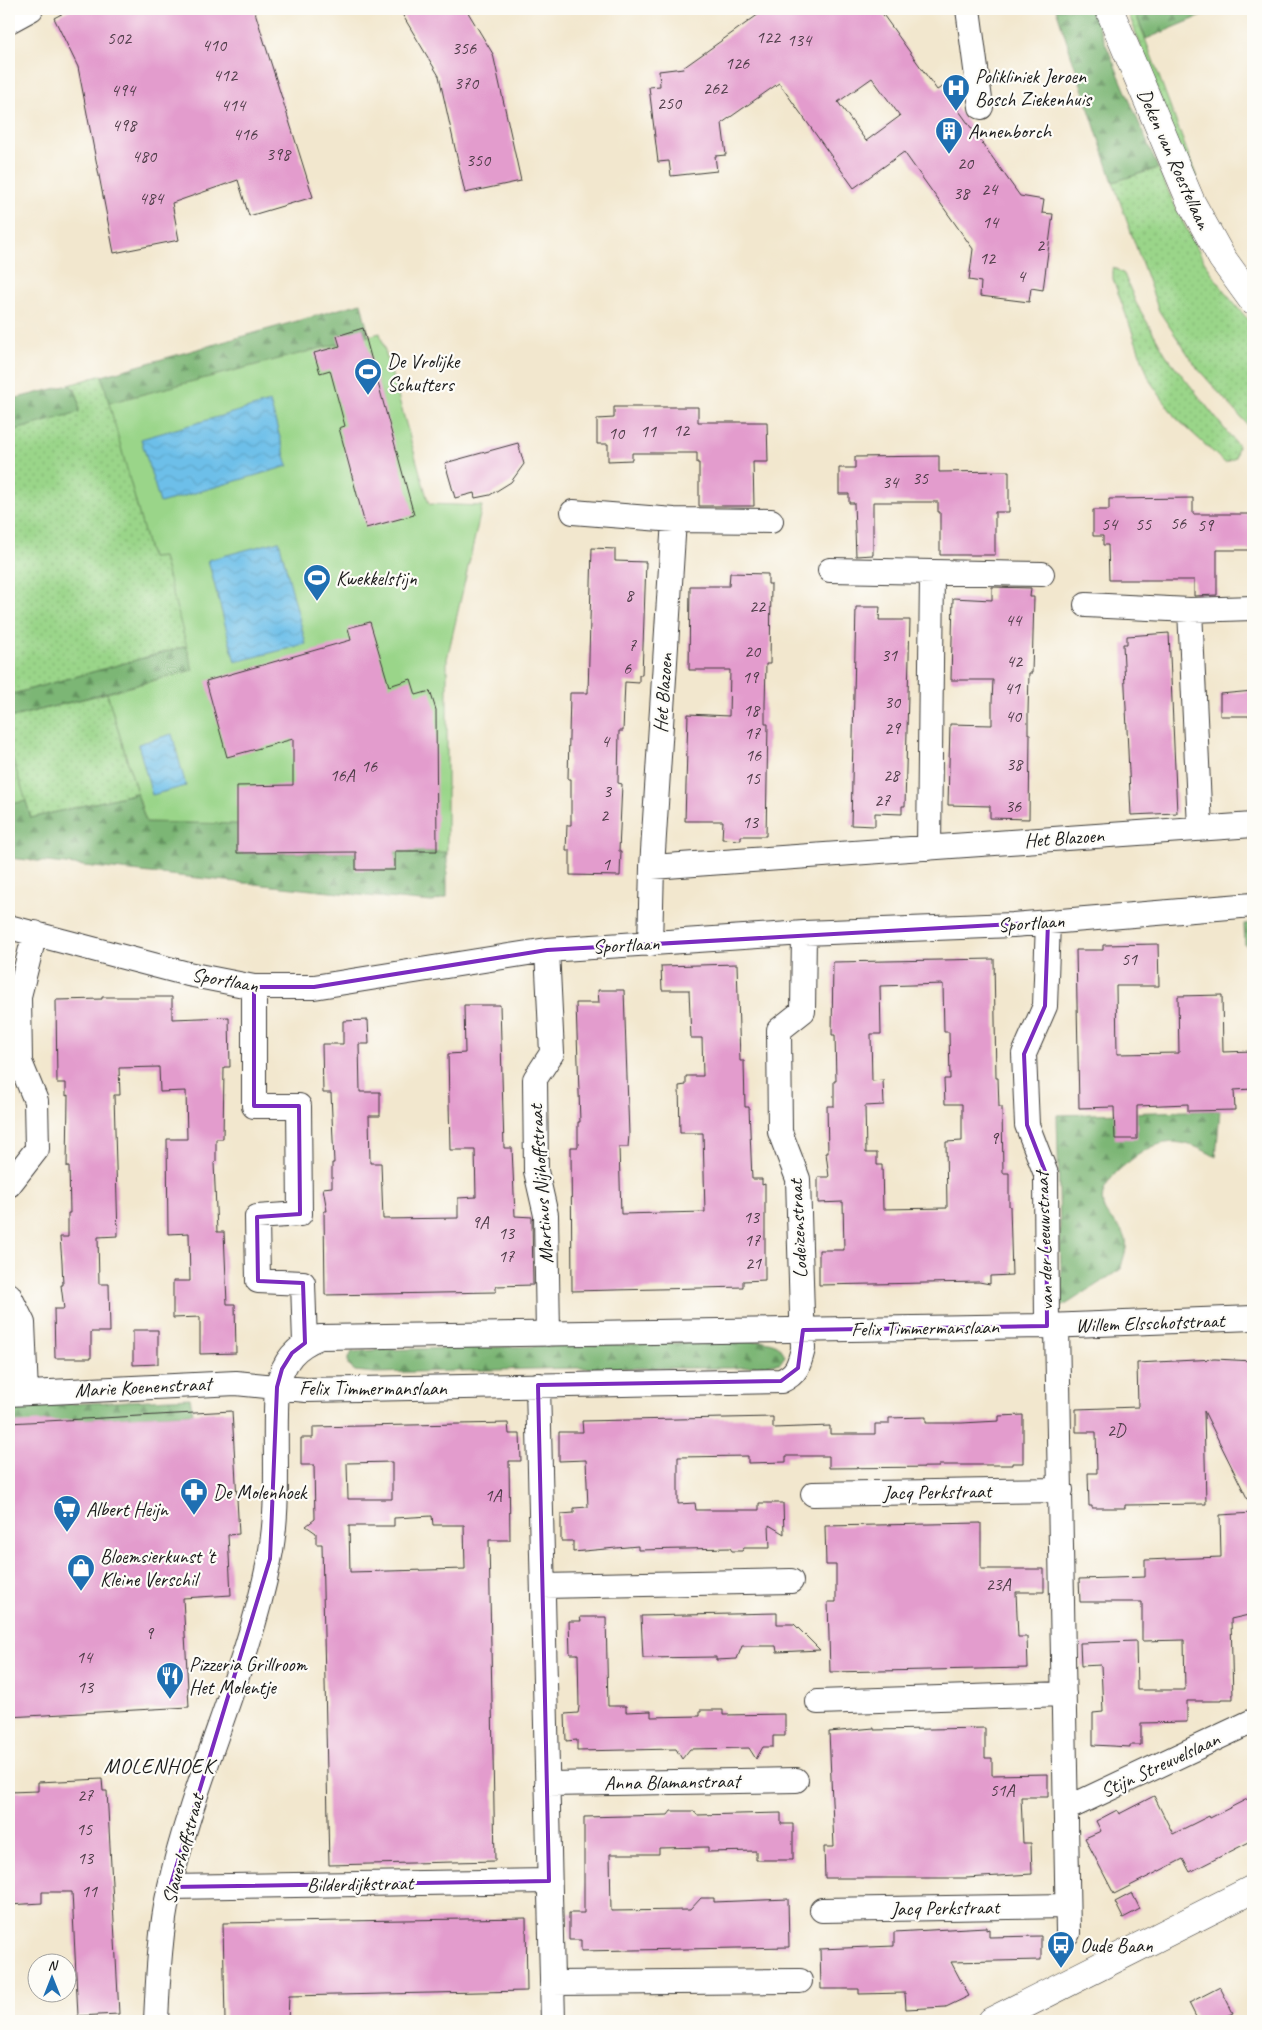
<svg xmlns="http://www.w3.org/2000/svg" width="1262" height="2030" font-family="Caveat,sans-serif">
<style>
.grass{fill:url(#grass-dots);stroke:#5b7852}
.forest{fill:url(#forest-firs);stroke:#4c6948}
.park{fill:url(#park-crowns);stroke:#5b7852}
.garden{fill:#9ad589;stroke:#5b7852}
.water{fill:url(#water-waves);stroke:#446e82}
.building{fill:#e39ccd;fill-rule:evenodd}
.lines{fill:none;stroke-linecap:round;stroke-linejoin:round}
.street-casing{stroke:#3c3a37;stroke-width:26}
.secondary-casing{stroke:#3c3a37;stroke-width:29}
.street{stroke:#fff;stroke-width:24}
.secondary{stroke:#fff;stroke-width:28}
.marked{fill:none;stroke:#7b2cbf;stroke-width:4;stroke-linejoin:round}
.labels{text-anchor:middle;dominant-baseline:central;stroke-width:4.5;stroke-linejoin:round;paint-order:stroke}
.number-label{font-size:18px;fill:#4e3c48}
.poi-label{font-size:20px;fill:#1c1c1c;stroke:#fdfcf7;text-anchor:start}
.street-label{font-size:20px;fill:#1c1c1c;stroke:#fdfcf7}
.neighbourhood-label{font-size:21px;letter-spacing:1px;fill:#1c1c1c;stroke:#fdfcf7}
</style>
<defs>
<pattern id="grass-dots" width="8" height="8" patternUnits="userSpaceOnUse" patternTransform="scale(1.25)"><rect width="8" height="8" fill="#9ad589"/><path d="M2 2h.1M6 6h.1" fill="none" stroke="#84b676" stroke-width="1.8" stroke-linecap="round"/></pattern>
<pattern id="forest-firs" width="22" height="20" patternUnits="userSpaceOnUse" patternTransform="scale(1.25)"><rect width="22" height="20" fill="#7bb675"/><path d="M5 1l3.5 6h-7zM16 11l3.5 6h-7z" fill="#64935f"/></pattern>
<pattern id="park-crowns" width="20" height="18" patternUnits="userSpaceOnUse" patternTransform="scale(1.25)"><rect width="20" height="18" fill="#9ad589"/><path d="M2 6a3 3 0 1 1 6 0M12 15a3 3 0 1 1 6 0" fill="none" stroke="#84b676"/></pattern>
<pattern id="water-waves" width="16" height="10" patternUnits="userSpaceOnUse" patternTransform="scale(1.25)"><rect width="16" height="10" fill="#6dbfe9"/><path d="M0 5q4-4 8 0t8 0" fill="none" stroke="#5ea4c7"/></pattern>
</defs>
<rect width="100%" height="100%" fill="#fdfcf7"/>
<filter id="ink" filterUnits="userSpaceOnUse"><feTurbulence type="fractalNoise" baseFrequency=".02" numOctaves="2"/><feDisplacementMap in="SourceGraphic" scale="10" xChannelSelector="R" yChannelSelector="G"/><feConvolveMatrix kernelMatrix="1 2 1 2 8 2 1 2 1" color-interpolation-filters="sRGB"/></filter>
<filter id="wash" filterUnits="userSpaceOnUse"><feTurbulence type="fractalNoise" baseFrequency=".0096" numOctaves="4" result="noise"/><feDisplacementMap in="SourceGraphic" scale="20" xChannelSelector="R" yChannelSelector="G"/><feGaussianBlur stdDeviation="1.12" result="paint"/><feColorMatrix in="noise" values="0 0 0 0 0 0 0 0 0 0 0 0 0 0 0 0 0 1.4 0 .05"/><feComposite in="paint" operator="in"/></filter>
<g filter="url(#wash)">
<rect width="100%" height="100%" fill="#f2e7ce"/>
<path class="grass" d="M1127,9h7l63,169 -8,-1z
M1158,168c23,53 53,116 95,156v107l-55,-62 -39,-58 -46,-129z
M1113,267l11,7 12,29 30,52 72,91 -3,12 -10,5 -50,-46 -25,-36 -37,-102z
M102,375l49,183 12,-1 24,89 -178,49v-263l67,-42 -7,-5z
M107,693l30,100 -106,25 -22,-70v-30z"/>
<path class="forest" d="M1056,9h35l67,159 -45,14z
M1134,9h84l-72,30z
M361,303l8,33 -260,67 -7,-27z
M69,385c10,7 10,15 10,27l-70,20v-32z
M187,646l6,24 -184,48v-23z
M137,793l9,29 95,2v29l206,-1v45l-15,5 -45,-4 -378,-40v-54l17,-3 5,17z
M1253,923v22h-8l-1,-21z
M1220,1110l-4,47c-36,-21 -57,-20 -90,7 -9,7 -20,18 -23,30 -5,23 20,30 23,46 2,10 -4,19 -5,29l-59,38 -5,-192z
M764,1341c11,2 17,4 21,15l-5,7 -44,5h-161l-200,5 -20,-2 -7,-6v-8l4,-5 23,-2z
M190,1398l3,15 -184,11v-17z"/>
<path class="park" d="M9,748l17,53 -17,3z"/>
<path class="garden" d="M380,333l49,171 53,2 -35,153v193l-206,1v-29l-95,-2 -39,-129 86,-23 -30,-113 -12,1 -42,-155z"/>
<path class="water" d="M270,402l18,64 -128,37 -19,-64z
M279,541l27,103 -71,18 -27,-102z
M172,734l14,52 -34,9 -14,-51z"/>
<g id="blocks">
<path class="building" d="M71,9h183l59,188 -64,19 -11,-36 -66,23 7,37 -65,13 -36,-186 -24,-49z
M399,9h67l27,45 28,127 -56,12 -26,-117z
M766,9h113l58,81 5,-3 78,109 24,4 -2,13 11,1 -10,76 -12,-2 -2,14 -49,-6 1,-14 -12,-2 4,-31 -69,-97 -50,36 -75,-105 -57,40 4,32 -11,1 2,15 -46,5 -2,-15 -11,1 -9,-75 11,-1 -1,-15 24,-3zM872,78l28,38 -34,25 -28,-39z
M363,328l51,187 -48,13 -27,-100 6,-2 -15,-56 -10,3 -6,-20 26,-7 -3,-10z
M614,407h84v15h69l1,40h-15l1,44h-55v-43h-2v-10h-65v7l-24,1v-17h-11v-25l17,-1z
M518,443l6,21 -13,18 -21,13 -15,3 -1,-5 -19,5 -10,-35z
M939,456v16l70,-1v41h-14v43h-55v-43h-2v-10h-65v53l-17,1 -2,-53h-5v-9h-10v-26h16v-11z
M1193,498v16h60v36h-36v45l-23,1v-16h-85l-1,-35h-5v-9h-10v-26h16v-11z
M592,548l23,1v12l31,1 -4,113h-3v8l-14,-1 -2,49h-4l-1,52 4,1 -3,67h2l-1,25 -50,-1v-24h-4l1,-26h4v-46h-3l2,-86h18z
M730,573l38,1v10h3l-1,80h-4l-1,40v20h3l-2,112h-25v4l-19,-1 1,-18h-38l3,-107 41,2 1,-46h-41l1,-84h39z
M992,587l39,1 -1,9h4l-2,76h-3l-1,39v22h2l-1,85 -39,-1v-12l-42,-1 2,-81 42,1v-23l1,-22h-42l2,-82 39,2z
M856,607h24l-1,13h31l-5,186h-3v8l-27,-1v13l-24,-1z
M370,622l19,64 22,-7 5,16 14,-4 6,19 1,141h-42v19h-39v-18l-119,1v-67l56,-1v-46l-66,18 -21,-76 145,-41 -3,-12z
M1169,633l8,180 -46,2 -8,-171h4v-8z
M1253,691v25h-33v-22z
M1158,944l1,42h-43l1,68 62,-1 -1,-57 44,-1 1,57 30,-1v38l-19,1 1,20 -47,1v-7l-51,2v33h-22l-1,-32 -35,1 -3,-158h27v-5z
M994,959l2,119h2l1,29h3l1,66h6v33h1l2,69 -22,1v8l-11,-2 -160,3v-35h25l-1,-48 -25,1v-26h11l-3,-24h2l-1,-47h7v-25h2l-1,-46h-3l1,-73zM943,984l1,48h5l1,47h-6l1,25h17v37l-16,1 1,66 -64,1 -1,-44h-5v-12h-11l-1,-47 19,-1 -1,-25 -11,1 -1,-47h10l-1,-48z
M737,964l3,97h4l1,46h4l3,72h10v6l3,-1v96l-22,1v6l-171,4 -1,-144h7v-25h2l-4,-119h23l-1,-13h26l5,145 -1,12h-9l2,67 84,-2 -2,-79h-23l-1,-47 7,-1v-9h17l-1,-38h-11l-2,-48h-27l-1,-24z
M102,997h70v22l57,-2 1,50h-6l-1,72h-7v23l-2,1 3,69h7l3,72h8l1,49 -36,1v-37l-27,1v-37h17l-1,-48 -21,1 -1,-95h20l-1,-48 -26,1 -1,-25 -40,1 1,27h-6l4,141 -20,1 1,47h10l1,48h-19v26h-36l-1,-49h10l-3,-24h2l-1,-23 -2,-25h8v-24h2l-1,-46h-2l1,-72 -2,1v-13h-9l-1,-83 46,-1z
M464,1005h36l4,143h8l3,68 17,1 1,68 -37,1v6l-171,3 -1,-84h3l-4,-23 9,-1v-24h2l-3,-70h-8l-1,-49h21v-23l25,-1 1,24h-10l1,48h20v24h-11l1,47h11l2,56 75,-1v-20l18,-1 -1,-47h-25l-2,-96 17,-1z
M133,1330h25v34l-25,1z
M1215,1359l38,2v149l-49,-99 2,93 -81,1v3h-33v-2h-3l-1,-33h9l-1,-41h-20v-23l62,-2 -1,-44z
M232,1411l7,123 -11,1 3,60 -48,3 6,109 -180,10v-294z
M1023,1415v48h-11v2h-73v2l-110,1v-12h-43v6l-38,1v-7l-70,1v47l17,-1 1,7h63v-7h24l1,31 -15,-9 1,23h-26l-2,3h-10l-2,-3 -92,2v-4l-65,6v-11h-12v-27l13,-1v-5l14,-1 -2,-47 -27,1v-29h24l-1,-11 191,-4v11l57,-2v8h45v-10h14v-6l37,-1v6h36l37,-2v-5z
M508,1423l1,11h11l1,27h-12l1,79h-21l6,321 -166,4 -7,-321h-6v-11l-10,-7 9,-7 -1,-54h-13v-27h12v-11zM392,1462v37h-44l-1,-36zM432,1516l1,9h31l1,44 -115,3 -1,-46h45v-8z
M1253,1513v101l-22,5 2,80h-12v2h-34v21l-46,1v22h-11v2l-37,-2v-32l10,-1 -2,-47 -20,1 -1,-23 56,-2 1,49h48l-1,-50 -42,1v-39h-62l-1,-23 66,-2v-17l76,-3 -1,-42z
M981,1523v46h63v23h-28l2,45h9l1,31 -198,4 -2,-70h8v-37h-10l-1,-39z
M777,1613v11h17l26,26 -43,2 -1,-6h-34l-5,13 -21,1v-3l-73,1 -2,-42z
M580,1617h26l2,89h18v6l25,-1v6l49,-1v-6h23v5l62,-1v22h-12v11h-10l-7,12 -7,-11 -59,1 -8,10 -6,-10 -99,2v-11l-11,1 -1,-27 13,-1 1,-6 -1,-53h-8l-1,-33h12z
M874,1728v2l111,-2v30h7v17l56,-1v23h-27l2,46h8l1,31 -66,4h-141l-1,-31h10l-5,-115z
M102,1779l1,12h4l12,223 -41,2 -6,-124h-30v11l-33,2v-113l29,-1v-9z
M1154,1796l19,38 36,-18 1,2 43,-22v44l-63,32 -7,-13 -69,35 -29,-56 16,-7 -5,-10 21,-11 2,4z
M671,1811h23l3,4 84,-2v11h12v36h-37v-9l-48,1v-5l-49,1v6h-49l1,57 79,-1 11,-12h13v4l74,-3 1,48 -208,4v-11h-12v-27h15v-96l84,-2z
M1132,1893l8,16 -17,9 -8,-16z
M526,1918l1,73 -238,5 -1,25h-63l-2,-98z
M986,1927v3l3,-1v8l52,-1v24l-90,2 18,34 -23,11 -40,2 -1,-16 -46,1v-5h-38l-1,-40 74,-3v-14z
M1220,1987l13,26 -18,8h-17l-9,-18z"/>
</g>
</g>
<g filter="url(#ink)">
<use href="#blocks" fill-opacity="0" stroke="#3c3a37" stroke-width="1"/>
<g class="lines">
<defs>
<path id="street" d="M968,9l13,98
M9,21l22,-12
M573,512l101,8 97,1
M830,570l212,4
M1086,605l104,5 63,-2
M1190,610l10,218
M929,848l3,-275
M652,867l601,-42
M9,927l179,47 66,13h60l233,-37 257,-17 209,-8 240,-20
M650,944l2,-77 22,-347
M547,950l5,103 -17,26 1,92 10,44 2,119
M254,987v119h45l1,108 -43,3 1,64 45,2 2,60
M9,1185l28,-36 -1,-48 -16,-39 -1,-66 16,-63
M9,1295l14,28 3,70
M1047,1326l-1,-152 -19,-49 -3,-71 21,-48 3,-84
M1057,1326l11,607
M538,1385l15,636
M9,1394l227,-11 70,7 475,-9c16,-7 18,-16 22,-32l-5,-170 -18,-47 -1,-102 24,-19 1,-78
M813,1494l248,-4
M543,1586l248,-5
M818,1702l246,-8
M547,1784l249,-4
M1066,1809l187,-88
M170,1887l379,-6
M822,1910l245,-4
M552,1983l248,-2
M156,2021c2,-44 4,-91 14,-135 25,-111 77,-214 99,-325 12,-57 4,-116 8,-174 7,-27 18,-40 43,-50l727,-11 206,-8"/>
<path id="secondary" d="M1109,9l82,193 31,56 31,43
M992,2021l261,-132"/>
</defs>
<use href="#street" class="street-casing"/>
<use href="#secondary" class="secondary-casing"/>
<use href="#street" class="street"/>
<use href="#secondary" class="secondary"/>
</g>
</g>
<path class="marked" d="M1048,922l-3,84 -21,48 3,71 19,49 1,152 -244,4 -5,38 -17,13 -243,4 11,496 -379,6 100,-328 7,-172 5,-18 10,-16 13,-10 -2,-60 -45,-2 -1,-64 43,-3 -1,-108h-45v-119h60l233,-37z"/>
<defs>
<symbol id="hospital-pin" viewBox="-11 -11 22 30"><path d="M0 17L-7.5 6A9.5 9.5 0 1 1 7.5 6Z" fill="#1f6fb2" stroke="#fdfcf7"/><path d="M-5-5h3v3.5h4V-5h3V5h-3V1.5h-4V5h-3Z" fill="#fff"/></symbol>
<symbol id="building-pin" viewBox="-11 -11 22 30"><path d="M0 17L-7.5 6A9.5 9.5 0 1 1 7.5 6Z" fill="#1f6fb2" stroke="#fdfcf7"/><path d="M-4-6H4V6H1V3H-1V6H-4ZM-2.5-4.3h1.7v1.8h-1.7ZM.8-4.3h1.7v1.8H.8ZM-2.5-1h1.7V.8h-1.7ZM.8-1h1.7V.8H.8Z" fill="#fff"/></symbol>
<symbol id="stadium-pin" viewBox="-11 -11 22 30"><path d="M0 17L-7.5 6A9.5 9.5 0 1 1 7.5 6Z" fill="#1f6fb2" stroke="#fdfcf7"/><path d="M0-5a6.5 5 0 1 0 0 10a6.5 5 0 1 0 0-10ZM-3.5-1.8h7v3.6h-7Z" fill="#fff"/></symbol>
<symbol id="pharmacy-pin" viewBox="-11 -11 22 30"><path d="M0 17L-7.5 6A9.5 9.5 0 1 1 7.5 6Z" fill="#1f6fb2" stroke="#fdfcf7"/><path d="M-2-6h4v4h4v4h-4v4h-4v-4h-4v-4h4Z" fill="#fff"/></symbol>
<symbol id="supermarket-pin" viewBox="-11 -11 22 30"><path d="M0 17L-7.5 6A9.5 9.5 0 1 1 7.5 6Z" fill="#1f6fb2" stroke="#fdfcf7"/><path d="M-6-5.5h2.5l.6 2H6L4.5 2H-2.5L-4.4-4H-6ZM-1.5 3.2a1.3 1.3 0 1 0 .1 0ZM3 3.2a1.3 1.3 0 1 0 .1 0Z" fill="#fff"/></symbol>
<symbol id="shop-pin" viewBox="-11 -11 22 30"><path d="M0 17L-7.5 6A9.5 9.5 0 1 1 7.5 6Z" fill="#1f6fb2" stroke="#fdfcf7"/><path d="M-5-2.5h2.3a2.7 3.5 0 0 1 5.4 0H5L5.5 6h-11ZM-1.5-2.5h3a1.5 2.3 0 0 0-3 0Z" fill="#fff"/></symbol>
<symbol id="restaurant-pin" viewBox="-11 -11 22 30"><path d="M0 17L-7.5 6A9.5 9.5 0 1 1 7.5 6Z" fill="#1f6fb2" stroke="#fdfcf7"/><path d="M-5-6h1v4h1v-4h1v4h1v-4h1v5L-1.5 .5V6h-2V.5L-5-1ZM5-6V6H3V1.5H1.5Q1.5-4 5-6Z" fill="#fff"/></symbol>
<symbol id="bus-pin" viewBox="-11 -11 22 30"><path d="M0 17L-7.5 6A9.5 9.5 0 1 1 7.5 6Z" fill="#1f6fb2" stroke="#fdfcf7"/><path d="M-5-6H5V4H4V6H2V4H-2V6H-4V4H-5ZM-3.5-4V0h7V-4ZM-3.5 1.2v1.5H-2V1.2ZM2 1.2v1.5H3.5V1.2Z" fill="#fff"/></symbol>
</defs>
<g fill-rule="evenodd">
<use href="#hospital-pin" x="940" y="72" width="32" height="43"/>
<use href="#building-pin" x="933" y="115" width="32" height="43"/>
<use href="#stadium-pin" x="352" y="356" width="32" height="43"/>
<use href="#stadium-pin" x="301" y="562" width="32" height="43"/>
<use href="#pharmacy-pin" x="178" y="1476" width="32" height="43"/>
<use href="#supermarket-pin" x="51" y="1493" width="32" height="43"/>
<use href="#shop-pin" x="65" y="1552" width="32" height="43"/>
<use href="#restaurant-pin" x="154" y="1660" width="32" height="43"/>
<use href="#bus-pin" x="1045" y="1929" width="32" height="43"/>
</g>
<g class="labels">
<g class="number-label">
<text x="768" y="37">122</text>
<text x="119" y="38">502</text>
<text x="799" y="40">134</text>
<text x="214" y="45">410</text>
<text x="464" y="48">356</text>
<text x="737" y="63">126</text>
<text x="225" y="75">412</text>
<text x="466" y="83">370</text>
<text x="715" y="88">262</text>
<text x="123" y="90">494</text>
<text x="669" y="103">250</text>
<text x="233" y="105">414</text>
<text x="124" y="125">498</text>
<text x="245" y="134">416</text>
<text x="278" y="154">398</text>
<text x="144" y="156">480</text>
<text x="478" y="160">350</text>
<text x="965" y="163">20</text>
<text x="989" y="189">24</text>
<text x="961" y="193">38</text>
<text x="151" y="198">484</text>
<text x="990" y="222">14</text>
<text x="1040" y="245">2</text>
<text x="987" y="258">12</text>
<text x="1021" y="276">4</text>
<text x="681" y="430">12</text>
<text x="648" y="431">11</text>
<text x="616" y="433">10</text>
<text x="920" y="478">35</text>
<text x="890" y="482">34</text>
<text x="1178" y="523">56</text>
<text x="1109" y="524">54</text>
<text x="1143" y="524">55</text>
<text x="1205" y="525">59</text>
<text x="629" y="595">8</text>
<text x="757" y="606">22</text>
<text x="1013" y="620">44</text>
<text x="632" y="645">7</text>
<text x="752" y="651">20</text>
<text x="889" y="655">31</text>
<text x="1014" y="661">42</text>
<text x="627" y="668">6</text>
<text x="750" y="677">19</text>
<text x="1012" y="688">41</text>
<text x="892" y="702">30</text>
<text x="751" y="710">18</text>
<text x="1013" y="716">40</text>
<text x="892" y="728">29</text>
<text x="752" y="733">17</text>
<text x="605" y="741">4</text>
<text x="753" y="755">16</text>
<text x="1014" y="764">38</text>
<text x="369" y="766">16</text>
<text x="342" y="775">16A</text>
<text x="891" y="775">28</text>
<text x="752" y="778">15</text>
<text x="607" y="791">3</text>
<text x="882" y="800">27</text>
<text x="1013" y="806">36</text>
<text x="604" y="815">2</text>
<text x="750" y="822">13</text>
<text x="606" y="864">1</text>
<text x="1129" y="959">51</text>
<text x="994" y="1138">9</text>
<text x="751" y="1217">13</text>
<text x="480" y="1222">9A</text>
<text x="506" y="1233">13</text>
<text x="752" y="1240">17</text>
<text x="506" y="1256">17</text>
<text x="753" y="1263">21</text>
<text x="1116" y="1430">2D</text>
<text x="493" y="1495">1A</text>
<text x="998" y="1584">23A</text>
<text x="149" y="1633">9</text>
<text x="84" y="1657">14</text>
<text x="85" y="1687">13</text>
<text x="1002" y="1790">51A</text>
<text x="85" y="1795">27</text>
<text x="84" y="1829">15</text>
<text x="85" y="1858">13</text>
<text x="89" y="1891">11</text>
</g>
<g class="poi-label">
<text x="975" y="76">Polikliniek Jeroen<tspan x="975" dy="23">Bosch Ziekenhuis</tspan></text>
<text x="968" y="131">Annenborch</text>
<text x="387" y="361">De Vrolijke<tspan x="387" dy="23">Schutters</tspan></text>
<text x="336" y="578">Kwekkelstijn</text>
<text x="213" y="1492">De Molenhoek</text>
<text x="86" y="1509">Albert Heijn</text>
<text x="100" y="1556">Bloemsierkunst 't<tspan x="100" dy="23">Kleine Verschil</tspan></text>
<text x="189" y="1664">Pizzeria Grillroom<tspan x="189" dy="23">Het Molentje</tspan></text>
<text x="1080" y="1945">Oude Baan</text>
</g>
<g class="street-label">
<text transform="translate(1174 159) rotate(66)">Deken van Roestellaan</text>
<text transform="translate(663 693) rotate(-86)">Het Blazoen</text>
<text transform="translate(1064 838) rotate(-4)">Het Blazoen</text>
<text transform="translate(1031 923) rotate(-4)">Sportlaan</text>
<text transform="translate(626 945) rotate(-3)">Sportlaan</text>
<text transform="translate(225 980) rotate(10)">Sportlaan</text>
<text transform="translate(541 1184) rotate(-94)">Martinus Nijhoffstraat</text>
<text transform="translate(798 1229) rotate(-93)">Lodeizenstraat</text>
<text transform="translate(1044 1241) rotate(-92)">van der Leeuwstraat</text>
<text transform="translate(1150 1323) rotate(-2)">Willem Elsschotstraat</text>
<text transform="translate(925 1328) rotate(-1)">Felix Timmermanslaan</text>
<text transform="translate(143 1387) rotate(-3)">Marie Koenenstraat</text>
<text x="373" y="1388">Felix Timmermanslaan</text>
<text transform="translate(937 1492) rotate(-1)">Jacq Perkstraat</text>
<text transform="translate(1160 1765) rotate(-25)">Stijn Streuvelslaan</text>
<text transform="translate(672 1782) rotate(-1)">Anna Blamanstraat</text>
<text transform="translate(183 1849) rotate(-75)">Slauerhoffstraat</text>
<text transform="translate(360 1884) rotate(-1)">Bilderdijkstraat</text>
<text transform="translate(945 1908) rotate(-1)">Jacq Perkstraat</text>
</g>
<g class="neighbourhood-label">
<text x="159" y="1766">MOLENHOEK</text>
</g>
</g>
<rect width="1262" height="2030" fill="none" stroke="#fdfcf7" stroke-width="30"/>
<g transform="translate(52 1978)"><circle r="24" fill="#fdfcf7" stroke="#a3a29f"/>
<path d="M0-4L9 19L0 12L-9 19Z" fill="#1f6fb2"/>
<text y="-8" font-size="14" font-weight="bold" text-anchor="middle" fill="#1c1c1c">N</text>
</g>
</svg>
